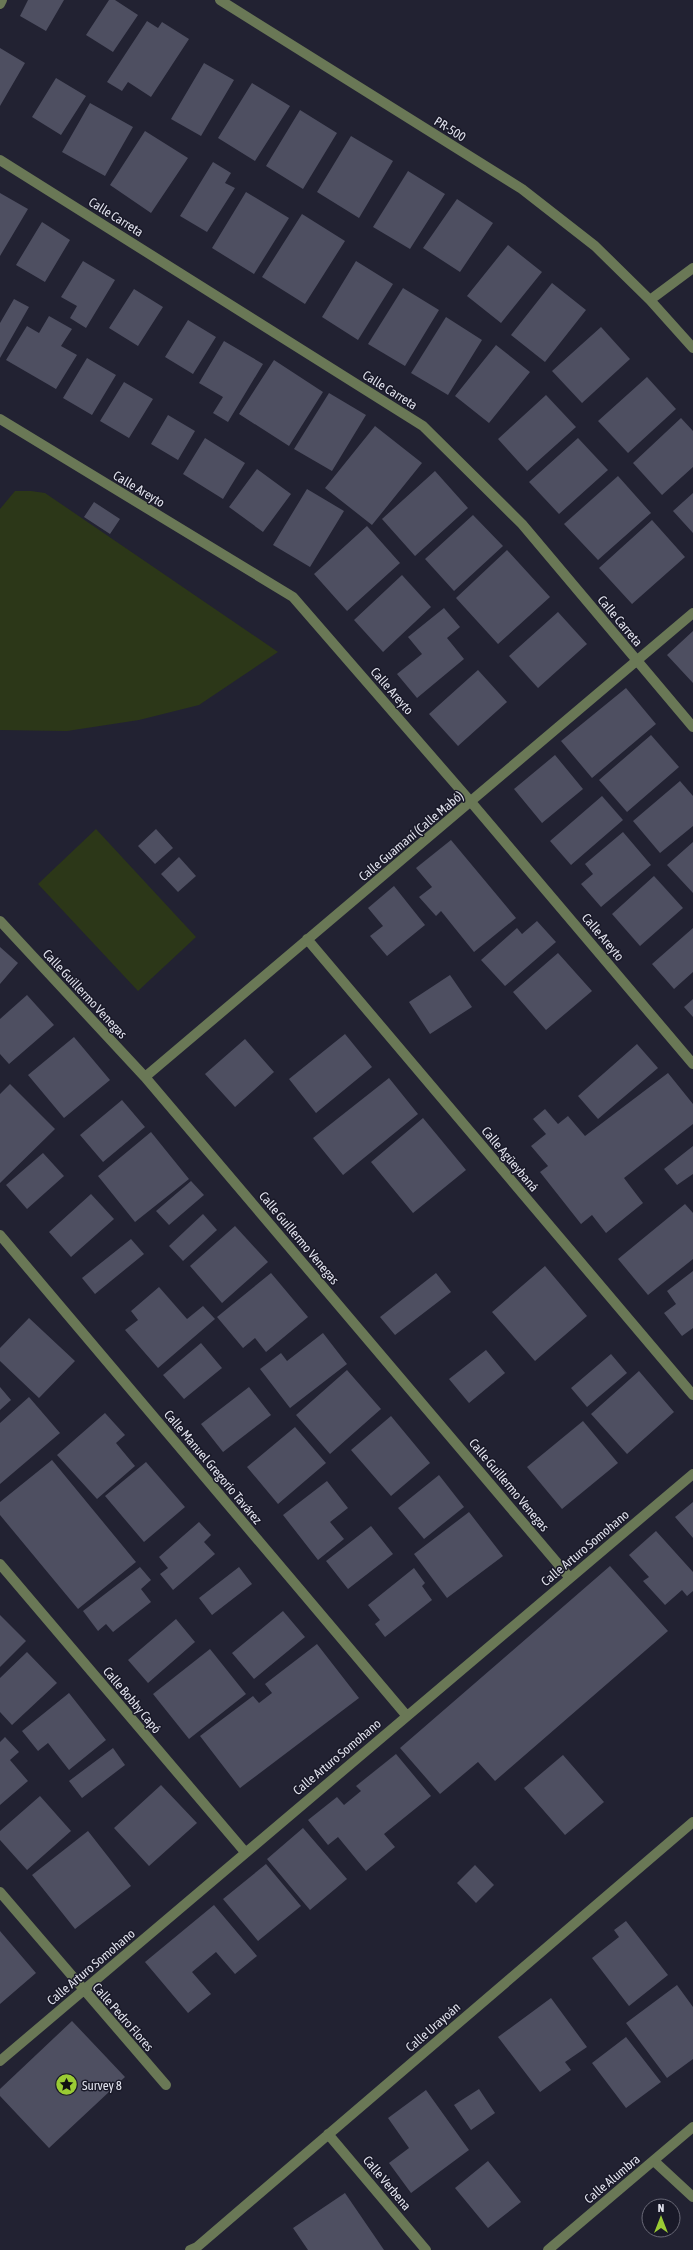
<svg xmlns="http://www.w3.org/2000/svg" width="693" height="2250" font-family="'Asap Condensed',sans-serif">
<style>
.green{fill:#2c3718}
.building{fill:#4e4f61}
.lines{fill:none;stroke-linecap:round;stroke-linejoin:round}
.minor{stroke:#6a7856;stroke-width:10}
.labels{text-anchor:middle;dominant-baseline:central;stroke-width:3;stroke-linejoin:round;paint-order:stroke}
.street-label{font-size:13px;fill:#e1e2ed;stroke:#191928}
.poi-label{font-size:13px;fill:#e1e2ed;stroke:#191928;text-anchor:start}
</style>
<rect width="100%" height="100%" fill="#222232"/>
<path class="green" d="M15,491h16l14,2 233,159 -79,53 -60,15 -72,11 -67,-1v-221z
M96,829l100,108 -58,54 -100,-107z"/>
<path class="building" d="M28,0h36l-18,31 -26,-15z
M109,0h6l23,15 -25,37 -27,-17z
M147,21l11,7 4,-6 27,17 -38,58 -23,-15 -6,9 -15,-9z
M0,48l25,15 -25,43z
M204,63l30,17 -33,56 -30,-17z
M56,78l30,18 -25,39 -29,-18z
M252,83l38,23 -35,55 -37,-23z
M90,103l43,24 -28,49 -43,-24z
M300,110l37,23 -34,56 -37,-23z
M145,131l43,27 -37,55 -41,-28z
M351,136l42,25 -34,57 -42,-26z
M213,162l18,11 -6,10 10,5 -28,44 -27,-16z
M408,171l37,23 -35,55 -37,-22z
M246,192l43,26 -35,56 -42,-26z
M0,193l28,16 -28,47z
M457,199l36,24 -33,49 -37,-24z
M302,214l43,27 -40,63 -43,-27z
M42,222l28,18 -25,42 -29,-17z
M508,245l34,27 -41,51 -34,-27z
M83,261l32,19 -29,48 -16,-10 7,-12 -16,-9z
M356,261l37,23 -35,56 -36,-23z
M552,283l34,27 -41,52 -34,-27z
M403,288l36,22 -34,56 -37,-22z
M134,289l29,18 -25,39 -29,-18z
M14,299l15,8 -29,51v-35z
M49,316l23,13 -11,17 16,9 -21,34 -50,-29 21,-34 12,7z
M446,317l36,23 -34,55 -37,-22z
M188,320l28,17 -23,37 -28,-17z
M601,327l29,32 -48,44 -30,-32z
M224,341l39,23 -35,58 -15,-9 10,-16 -24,-14z
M496,345l34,27 -41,51 -34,-27z
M87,358l29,17 -24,40 -29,-17z
M274,360l49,32 -34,54 -50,-32z
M647,377l29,32 -48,44 -30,-32z
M124,382l29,17 -24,39 -29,-17z
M329,393l37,22 -34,56 -38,-22z
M546,395l30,32 -49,44 -29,-32z
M168,415l27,16 -17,29 -27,-16z
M681,418l12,13v36l-31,28 -29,-32z
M375,426l47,37 -50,62 -47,-37z
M205,438l40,25 -22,36 -40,-25z
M578,438l30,32 -49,44 -30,-32z
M257,469l34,25 -28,38 -34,-25z
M435,471l33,37 -53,48 -33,-37z
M618,476l33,37 -53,47 -34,-36z
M307,489l37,22 -34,56 -37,-22z
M693,493v40l-20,-22z
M94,502l26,17 -10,15 -26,-17z
M473,515l30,31 -49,45 -29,-32z
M652,520l33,37 -53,47 -33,-36z
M367,526l33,37 -53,48 -33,-37z
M507,550l43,47 -52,47 -42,-46z
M402,575l29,32 -48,45 -29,-32z
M444,608l16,19 -13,11 17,21 -47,39 -20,-24 25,-20 -14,-17z
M558,612l29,32 -49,44 -29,-32z
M693,631v52l-26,-28z
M478,670l29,32 -49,44 -29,-32z
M626,688l30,36 -64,54 -31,-37z
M651,735l28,32 -52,45 -28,-32z
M555,755l28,34 -41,34 -28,-34z
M680,781l13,15v30l-33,27 -27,-32z
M602,796l21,24 -52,45 -21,-24z
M156,829l17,19 -18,16 -17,-18z
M623,832l28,33 -50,42 -20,-23 12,-10 -8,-10z
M451,840l65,78 -42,34 -33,-41 -5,5 -17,-19 13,-10 -16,-19z
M693,842v51l-26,-28z
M179,857l17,19 -18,16 -17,-18z
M654,876l29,32 -43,38 -28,-32z
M394,886l31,39 -38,31 -17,-20 13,-10 -15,-18z
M537,921l19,21 -51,44 -24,-26 36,-32 5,6z
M693,928v44l-19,17 -22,-25z
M0,947l18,16 -18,21z
M558,953l34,38 -46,39 -33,-38z
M450,975l22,32 -42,27 -21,-32z
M27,995l27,30 -45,39 -9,-10v-35z
M693,999v18l-9,-10z
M345,1034l27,33 -56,46 -27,-34z
M74,1037l36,43 -46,38 -36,-43z
M245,1039l29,33 -39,35 -30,-33z
M637,1044l21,24 -60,51 -20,-23z
M668,1073l25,31v20l-69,54 19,25 -37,30 -14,-18 -11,9 -41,-52 8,-6 -17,-20 15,-12 -13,-15 12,-10 13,15 10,-8 17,20z
M389,1078l29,36 -75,61 -30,-37z
M10,1084l45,45 -55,54v-89z
M122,1100l23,27 -42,35 -23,-27z
M423,1118l43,52 -53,43 -42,-51z
M151,1132l38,47 -54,43 -37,-46z
M693,1146v28l-16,11 -13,-16z
M43,1153l21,23 -37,33 -21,-24z
M191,1181l13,14 -35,30 -13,-14z
M91,1194l23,25 -43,38 -22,-25z
M685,1204l8,9v46l-45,36 -30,-36z
M203,1214l14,16 -34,31 -14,-15z
M235,1226l33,36 -46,41 -32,-37z
M131,1239l13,15 -49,40 -13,-16z
M545,1266l42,50 -52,45 -43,-49z
M693,1271v57l-11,8 -18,-23 12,-9 -9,-13z
M271,1273l37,44 -42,35 -11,-14 -12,10 -26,-31z
M436,1273l15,19 -56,43 -15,-18z
M159,1287l28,32 16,-13 12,13 -57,49 -33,-38 13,-10 -7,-9z
M29,1318l46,43 -36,37 -39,-37v-13z
M323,1333l24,31 -57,44 -30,-39 21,-16 6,8z
M201,1343l21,25 -38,31 -21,-24z
M486,1350l19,23 -36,30 -20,-24z
M611,1354l16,19 -40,34 -16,-19z
M347,1370l34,39 -51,45 -34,-39z
M639,1371l35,41 -47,42 -36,-40z
M0,1387l11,13 -11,10z
M249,1387l22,28 -48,37 -22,-28z
M29,1397l31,36 -60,51v-61z
M105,1413l20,22 -9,8 19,23 -38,33 -40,-44z
M391,1416l39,47 -39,33 -40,-46z
M583,1421l35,42 -56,46 -35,-42z
M295,1427l31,36 -48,41 -31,-37z
M52,1460l84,102 -58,47 -78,-94v-13z
M146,1462l39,45 -41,35 -39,-46z
M439,1475l25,32 -40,32 -26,-31z
M327,1481l21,27 -18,14 14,17 -26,21 -35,-45z
M693,1502v36l-18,-21z
M469,1512l34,44 -56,42 -33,-44z
M199,1522l12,13 -7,7 11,12 -42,36 -13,-16 8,-6 -9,-11z
M371,1526l22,28 -45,35 -22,-28z
M656,1531l37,41v19l-6,5 -5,-6 -17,15 -22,-24 6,-4 -20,-22z
M610,1566l58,65 -173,150 -17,-19 -38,32 -40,-46z
M140,1567l11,13 -10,9 10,13 -38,30 -7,-8 -8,7 -15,-20z
M239,1567l13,17 -40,31 -13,-17z
M414,1568l11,15 -3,3 10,14 -47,37 -10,-13 5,-4 -12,-15z
M283,1611l22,26 -51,42 -22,-26z
M0,1615l26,26 -26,26z
M176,1619l19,23 -47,41 -20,-23z
M317,1644l42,54 -119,90 -40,-52 53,-40 6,7 13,-10 -7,-9z
M210,1649l36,45 -57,45 -36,-45z
M27,1652l30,31 -45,42 -12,-13v-34z
M69,1693l37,47 -37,30 -21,-27 -10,8 -16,-20z
M5,1737l14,15 -9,8 18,21 -28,24v-63z
M113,1748l12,17 -43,33 -13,-17z
M396,1754l35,42 -47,38 11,13 -29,24 -28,-34 -10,8 -20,-25 29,-23 7,8 17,-14 -5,-5z
M563,1755l41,47 -39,33 -41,-47z
M161,1785l36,38 -48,43 -35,-38z
M40,1796l31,35 -44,39 -27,-30v-9z
M303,1828l44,51 -37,31 -43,-51z
M88,1831l43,55 -56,43 -43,-54z
M266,1864l35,42 -43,35 -35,-42z
M475,1865l19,20 -18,18 -19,-20z
M214,1905l43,51 -22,18 -19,-22 -24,20 19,22 -23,19 -43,-51z
M626,1921l42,54 -39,31 -37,-48 27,-21 -5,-7z
M0,1931l36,42 -36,31z
M677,1985l16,22v52l-26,19 -41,-55z
M551,1998l36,49 -22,15 6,8 -31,22 -42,-55z
M72,2021l53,56 -76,71 -49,-52v-7z
M626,2037l35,45 -35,26 -34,-45z
M479,2089l16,24 -24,17 -17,-25z
M426,2090l43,60 -58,43 -22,-30 20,-15 -21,-30z
M488,2161l33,41 -33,26 -33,-40z
M345,2193l39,57h-76l-15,-22z"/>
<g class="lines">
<path class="minor" d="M220,0l302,189 73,57 55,54 43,48
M0,4l2,-4
M0,160l423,266 99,98 171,203
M650,300l43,-32
M0,419l293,178 178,205 222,262
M0,921l145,156 425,501
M307,939l386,456
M145,1077l548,-464
M0,1235l406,480
M0,1564l245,288
M0,1892l166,193
M0,2061l693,-587
M328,2134l98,116
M654,2161l39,36
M190,2250l7,-3 496,-425
M548,2250l145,-123"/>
</g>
<defs>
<symbol id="sight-disc" viewBox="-11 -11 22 22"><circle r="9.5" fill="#9acb34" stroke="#191928"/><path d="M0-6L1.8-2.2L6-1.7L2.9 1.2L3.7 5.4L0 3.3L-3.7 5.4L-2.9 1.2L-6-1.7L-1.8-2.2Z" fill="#111"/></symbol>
</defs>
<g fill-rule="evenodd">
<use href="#sight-disc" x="54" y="2072" width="25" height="25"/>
</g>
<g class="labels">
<g class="street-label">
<text transform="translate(450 129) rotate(32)">PR-500</text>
<text transform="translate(116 217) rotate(32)">Calle Carreta</text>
<text transform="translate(390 390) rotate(32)">Calle Carreta</text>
<text transform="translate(139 489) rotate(31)">Calle Areyto</text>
<text transform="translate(620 621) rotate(50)">Calle Carreta</text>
<text transform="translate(392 691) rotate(49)">Calle Areyto</text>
<text transform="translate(411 836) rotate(-40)">Calle Guamaní (Calle Mabó)</text>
<text transform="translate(603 937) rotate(50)">Calle Areyto</text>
<text transform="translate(85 994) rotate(47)">Calle Guillermo Venegas</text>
<text transform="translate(510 1159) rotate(50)">Calle Agüeybaná</text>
<text transform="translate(299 1238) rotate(50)">Calle Guillermo Venegas</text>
<text transform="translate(213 1467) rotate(50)">Calle Manuel Gregorio Tavárez</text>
<text transform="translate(509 1485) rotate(50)">Calle Guillermo Venegas</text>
<text transform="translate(585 1548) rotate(-40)">Calle Arturo Somohano</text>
<text transform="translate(132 1700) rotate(50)">Calle Bobby Capó</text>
<text transform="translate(337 1757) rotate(-40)">Calle Arturo Somohano</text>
<text transform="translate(91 1967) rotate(-40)">Calle Arturo Somohano</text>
<text transform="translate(123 2017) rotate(49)">Calle Pedro Flores</text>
<text transform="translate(433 2027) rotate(-41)">Calle Urayoán</text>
<text transform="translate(612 2179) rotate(-40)">Calle Alumbra</text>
<text transform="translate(387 2183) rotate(50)">Calle Verbena</text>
</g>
<g class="poi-label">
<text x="82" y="2085">Survey 8</text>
</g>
</g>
<g transform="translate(661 2218)"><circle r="19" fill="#191928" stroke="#696977"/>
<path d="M0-3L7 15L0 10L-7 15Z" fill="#9acb34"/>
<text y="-6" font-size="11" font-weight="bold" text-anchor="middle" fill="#e1e2ed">N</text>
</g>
</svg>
